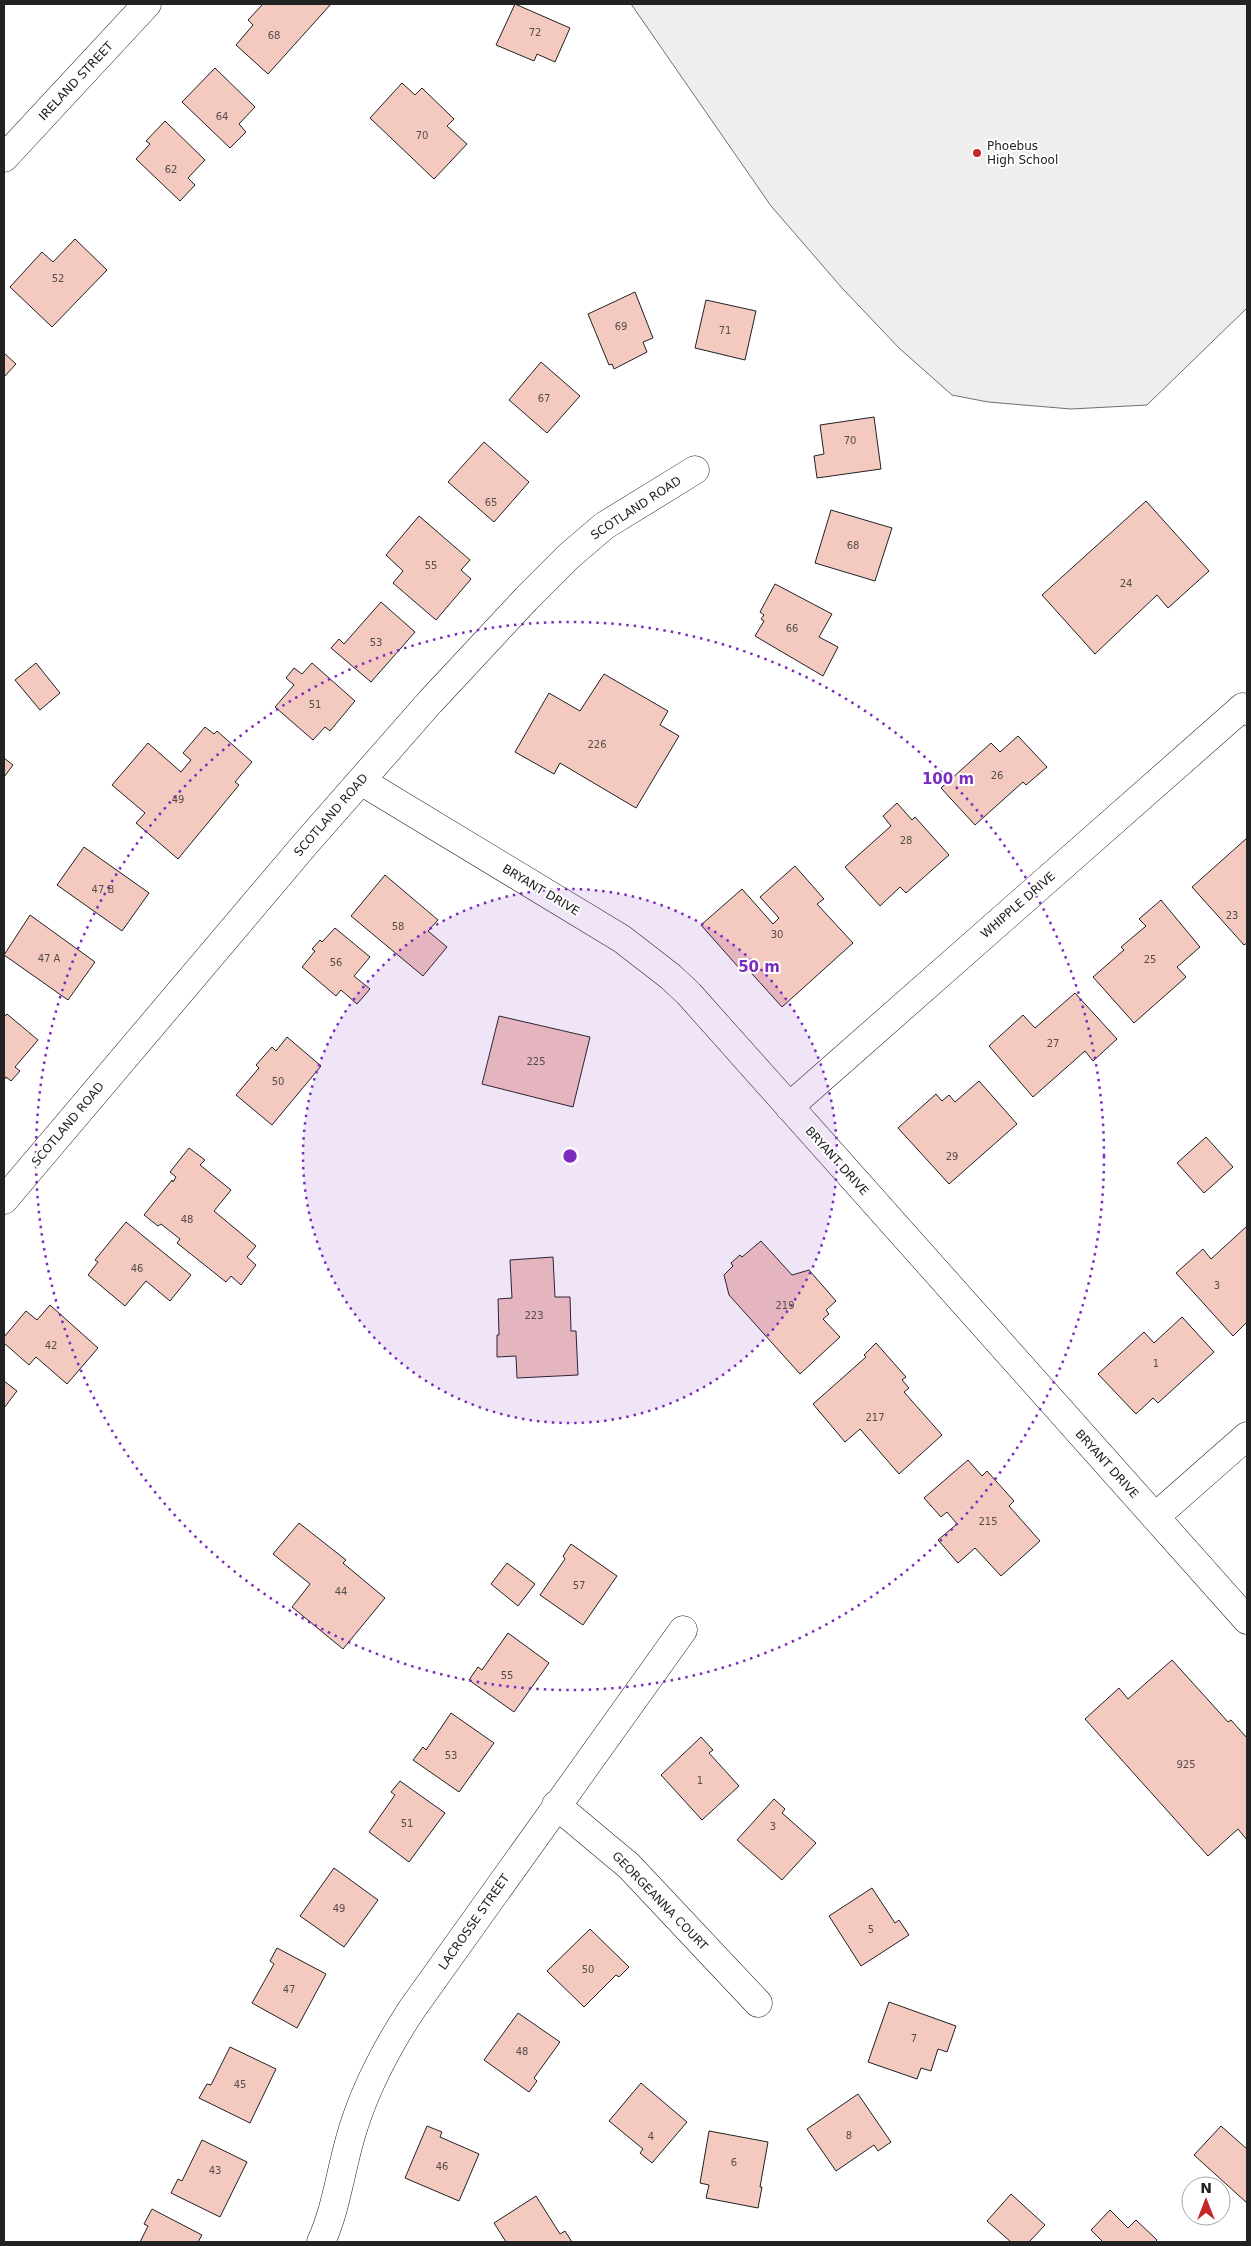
<svg xmlns="http://www.w3.org/2000/svg" width="1251" height="2246" font-family="'DejaVu Sans',sans-serif">
<style>
.green{fill:#eee;stroke:#6f6f6f}
.building{fill:#f3c9c0;stroke:#222}
.lines{fill:none;stroke-linecap:round;stroke-linejoin:round}
.minor-casing{stroke:#222;stroke-width:29}
.minor{stroke:#fff;stroke-width:28}
.ring{fill:none;stroke:#7b2cbf;stroke-width:2.5;stroke-dasharray:2.5 5}
.poi-dot{fill:#c62828;stroke:#fff;stroke-width:2}
.labels{text-anchor:middle;dominant-baseline:central;stroke-width:4;stroke-linejoin:round;paint-order:stroke}
.number-label{font-size:10px;fill:#564c4a}
.street-label{font-size:12px;fill:#222;stroke:#fff}
.poi-label{font-size:12px;fill:#222;stroke:#fff;text-anchor:start}
.centre{fill:#7b2cbf;stroke:#fff;stroke-width:2.5}
.ring-label{font-size:15px;text-anchor:middle;font-weight:bold;fill:#7b2cbf;stroke:#fff;stroke-width:4;stroke-linejoin:round;paint-order:stroke}
</style>
<rect width="100%" height="100%" fill="#fff"/>
<path class="green" d="M631,4h616v304l-100,97 -76,4 -83,-7 -36,-7 -53,-47 -57,-60 -71,-82z"/>
<path class="building" d="M263,4h68l-63,70 -32,-29 17,-20 -5,-5z
M515,4l55,24 -15,34 -18,-8 -3,7 -38,-16z
M215,68l40,39 -16,17 7,8 -16,16 -48,-46z
M402,83l13,12 7,-7 32,31 -7,7 20,18 -33,35 -64,-61z
M165,121l40,39 -17,18 7,7 -15,16 -44,-42 14,-15 -4,-3z
M75,239l32,31 -55,57 -42,-40 32,-35 11,10z
M635,292l18,46 -10,4 4,10 -33,17 -2,-5 -3,1 -21,-51z
M706,300l50,11 -11,49 -50,-12z
M4,353l12,11 -12,13z
M541,362l39,34 -33,37 -38,-33z
M874,417l7,52 -64,9 -3,-22 10,-2 -4,-29z
M484,442l45,40 -35,40 -46,-40z
M1146,501l63,70 -41,37 -11,-13 -62,59 -53,-59z
M831,510l61,18 -17,53 -60,-18z
M419,516l51,44 -9,10 10,9 -35,41 -43,-37 10,-12 -17,-16z
M775,584l57,30 -13,23 19,10 -15,29 -68,-40 9,-15 -3,-2 3,-4 -4,-3z
M381,602l34,30 -44,50 -40,-34 8,-9 5,5z
M36,663l24,30 -20,17 -25,-30z
M312,663l43,38 -25,30 -5,-4 -12,13 -38,-33 19,-22 -8,-7 8,-10 8,6z
M604,674l64,37 -8,14 19,11 -43,72 -76,-45 -6,11 -39,-22 34,-59 31,18z
M205,727l9,7 3,-3 35,31 -17,20 4,3 -61,74 -42,-36 9,-10 -33,-28 36,-42 33,29 10,-12 -8,-7z
M1018,736l29,31 -21,18 -3,-3 -48,43 -34,-37 50,-45 9,9z
M4,758l9,7 -9,12z
M897,803l15,17 3,-3 34,38 -43,38 -6,-6 -20,19 -35,-39 46,-41 -8,-10z
M1247,838v105l-3,2 -52,-58z
M84,847l65,46 -27,38 -65,-46z
M795,866l29,33 -7,5 36,39 -71,64 -37,-41 -5,3 -39,-44 41,-36 31,35 6,-6 -19,-21z
M385,875l53,45 -10,11 19,16 -24,29 -72,-60z
M1161,900l39,47 -23,20 9,10 -52,46 -41,-46 31,-27 -3,-3 25,-21 -7,-7z
M30,915l65,47 -27,38 -64,-45z
M335,928l35,29 -16,19 16,13 -13,15 -16,-14 -5,6 -34,-29 13,-16 -3,-2 8,-9 2,2z
M1075,993l42,46 -24,22 -8,-10 -52,46 -44,-51 34,-31 12,13z
M7,1014l31,26 -23,27 5,4 -9,10 -5,-4 -2,3v-63z
M499,1016l91,21 -17,70 -91,-23z
M287,1037l34,29 -49,59 -36,-30 23,-27 -3,-3 16,-18 4,4z
M979,1081l38,43 -68,60 -51,-56 38,-34 6,7 7,-6 6,7z
M1206,1137l27,30 -29,26 -27,-30z
M189,1148l16,12 -5,5 31,25 -17,21 42,35 -9,11 9,8 -15,20 -10,-9 -5,6 -49,-39 3,-4 -19,-15 -3,2 -14,-11 28,-35 1,2 3,-5 -6,-5z
M126,1222l65,53 -21,26 -24,-20 -21,25 -37,-31 10,-13 -3,-2z
M1247,1226v96l-14,14 -57,-63 27,-24 8,10z
M761,1241l31,34 17,-5 27,31 -10,9 3,4 -6,5 17,18 -40,37 -71,-79 -5,-20 9,-9 -2,-3 9,-8 2,2z
M553,1257l2,40h15l1,34h5l2,44 -61,3 -1,-22 -19,1v-22h2l-1,-36 14,-1 -2,-38z
M50,1305l48,43 -31,36 -31,-27 -7,8 -25,-22v-6l22,-26 11,9z
M1182,1317l32,35 -56,51 -5,-5 -17,16 -38,-40 46,-42 10,11z
M876,1343l30,34 -4,3 7,8 -5,4 38,43 -43,39 -39,-45 -15,13 -32,-38 53,-47 -2,-2z
M4,1381l13,10 -13,17z
M968,1460l14,16 5,-5 27,30 -5,5 31,35 -39,35 -26,-28 -17,15 -20,-23 19,-16 -10,-12 -6,5 -17,-19z
M299,1523l47,37 -3,3 42,35 -42,51 -51,-42 18,-23 -37,-30z
M571,1544l46,32 -34,49 -43,-30 25,-36 -2,-3z
M507,1563l28,21 -17,22 -27,-22z
M508,1633l41,30 -35,49 -45,-32 9,-13 4,3z
M1172,1660l56,62 3,-2 16,18v102l-9,-11 -30,27 -123,-137 34,-31 9,11z
M451,1713l43,30 -35,49 -46,-32 10,-13 3,3z
M701,1737l12,13 -4,3 30,33 -37,34 -41,-45z
M400,1781l45,32 -36,49 -40,-30 26,-37 -4,-3z
M774,1799l11,10 -3,4 34,30 -34,37 -45,-40z
M334,1868l44,32 -34,47 -44,-31z
M872,1888l23,35 4,-3 10,15 -48,31 -32,-50z
M590,1929l39,38 -10,10 -3,-2 -32,32 -37,-36z
M277,1948l49,26 -29,54 -45,-25 22,-39 -4,-3z
M889,2002l67,24 -9,26 -9,-3 -7,22 -10,-3 -4,11 -49,-17z
M518,2013l42,29 -26,36 3,3 -8,11 -45,-32z
M230,2047l46,22 -26,54 -51,-25 8,-14 4,1z
M641,2083l46,39 -35,41 -12,-10 3,-4 -34,-28z
M858,2094l33,48 -13,9 -4,-6 -38,26 -29,-42z
M427,2126l15,6 -2,5 39,17 -20,47 -54,-23z
M1221,2126l26,23v54l-53,-48z
M709,2131l59,11 -8,45h2l-4,21 -52,-10 3,-13 -9,-2z
M202,2140l45,22 -27,55 -49,-24 7,-14 4,2z
M1011,2194l34,31 -16,17h-18l-24,-21z
M536,2196l24,38 5,-3 7,11h-66l-12,-19z
M152,2209l50,26 -4,7h-58l8,-16 -4,-2z
M1110,2210l18,18 8,-8 21,20 -2,2h-52l-12,-12z"/>
<g class="lines">
<defs>
<path id="minor" d="M4,158l143,-154
M361,781l261,158 49,38 18,17 558,626
M789,1107l454,-400 4,4
M4,1200l303,-358 123,-140 96,-103 43,-43 35,-30 91,-56
M1155,1517l92,-81
M556,1805l73,61 129,137
M321,2242c15,-33 19,-68 29,-103 13,-47 35,-89 62,-130l271,-379"/>
</defs>
<use href="#minor" class="minor-casing"/>
<use href="#minor" class="minor"/>
</g>
<circle cx="570" cy="1156" r="267" fill="#7b2cbf" fill-opacity=".12"/>
<g class="ring">
<circle cx="570" cy="1156" r="267"/>
<circle cx="570" cy="1156" r="534"/>
</g>
<circle class="poi-dot" cx="977" cy="153" r="5"/>
<g class="labels">
<g class="number-label">
<text x="535" y="32">72</text>
<text x="274" y="35">68</text>
<text x="222" y="116">64</text>
<text x="422" y="135">70</text>
<text x="171" y="169">62</text>
<text x="58" y="278">52</text>
<text x="621" y="326">69</text>
<text x="725" y="330">71</text>
<text x="544" y="398">67</text>
<text x="850" y="440">70</text>
<text x="491" y="502">65</text>
<text x="853" y="545">68</text>
<text x="431" y="565">55</text>
<text x="1126" y="583">24</text>
<text x="792" y="628">66</text>
<text x="376" y="642">53</text>
<text x="315" y="704">51</text>
<text x="597" y="744">226</text>
<text x="997" y="775">26</text>
<text x="178" y="799">49</text>
<text x="906" y="840">28</text>
<text x="103" y="889">47 B</text>
<text x="1232" y="915">23</text>
<text x="398" y="926">58</text>
<text x="777" y="934">30</text>
<text x="49" y="958">47 A</text>
<text x="1150" y="959">25</text>
<text x="336" y="962">56</text>
<text x="1053" y="1043">27</text>
<text x="536" y="1061">225</text>
<text x="278" y="1081">50</text>
<text x="952" y="1156">29</text>
<text x="187" y="1219">48</text>
<text x="137" y="1268">46</text>
<text x="1217" y="1285">3</text>
<text x="785" y="1305">219</text>
<text x="534" y="1315">223</text>
<text x="51" y="1345">42</text>
<text x="1156" y="1363">1</text>
<text x="875" y="1417">217</text>
<text x="988" y="1521">215</text>
<text x="579" y="1585">57</text>
<text x="341" y="1591">44</text>
<text x="507" y="1675">55</text>
<text x="451" y="1755">53</text>
<text x="1186" y="1764">925</text>
<text x="700" y="1780">1</text>
<text x="407" y="1823">51</text>
<text x="773" y="1826">3</text>
<text x="339" y="1908">49</text>
<text x="871" y="1929">5</text>
<text x="588" y="1969">50</text>
<text x="289" y="1989">47</text>
<text x="914" y="2038">7</text>
<text x="522" y="2051">48</text>
<text x="240" y="2084">45</text>
<text x="849" y="2135">8</text>
<text x="651" y="2136">4</text>
<text x="734" y="2162">6</text>
<text x="442" y="2166">46</text>
<text x="215" y="2170">43</text>
</g>
<g class="street-label">
<text transform="translate(76 81) rotate(-47)">IRELAND STREET</text>
<text transform="translate(636 508) rotate(-33)">SCOTLAND ROAD</text>
<text transform="translate(331 815) rotate(-49)">SCOTLAND ROAD</text>
<text transform="translate(541 890) rotate(31)">BRYANT DRIVE</text>
<text transform="translate(1018 905) rotate(-41)">WHIPPLE DRIVE</text>
<text transform="translate(68 1124) rotate(-50)">SCOTLAND ROAD</text>
<text transform="translate(837 1161) rotate(48)">BRYANT DRIVE</text>
<text transform="translate(1107 1464) rotate(48)">BRYANT DRIVE</text>
<text transform="translate(660 1901) rotate(46)">GEORGEANNA COURT</text>
<text transform="translate(474 1922) rotate(-55)">LACROSSE STREET</text>
</g>
<g class="poi-label">
<text x="987" y="146">Phoebus<tspan x="987" dy="14">High School</tspan></text>
</g>
</g>
<circle cx="570" cy="1156" r="8" class="centre"/>
<g class="ring-label">
<text x="948" y="784">100 m</text>
<text x="759" y="972">50 m</text>
</g>
<rect width="1251" height="2246" fill="none" stroke="#222222" stroke-width="10"/>
<g transform="translate(1206 2201)"><circle r="24" fill="#ffffff" stroke="#a7a7a7"/>
<path d="M0-4L9 19L0 12L-9 19Z" fill="#c62828"/>
<text y="-8" font-size="14" font-weight="bold" text-anchor="middle" fill="#222222">N</text>
</g>
</svg>
